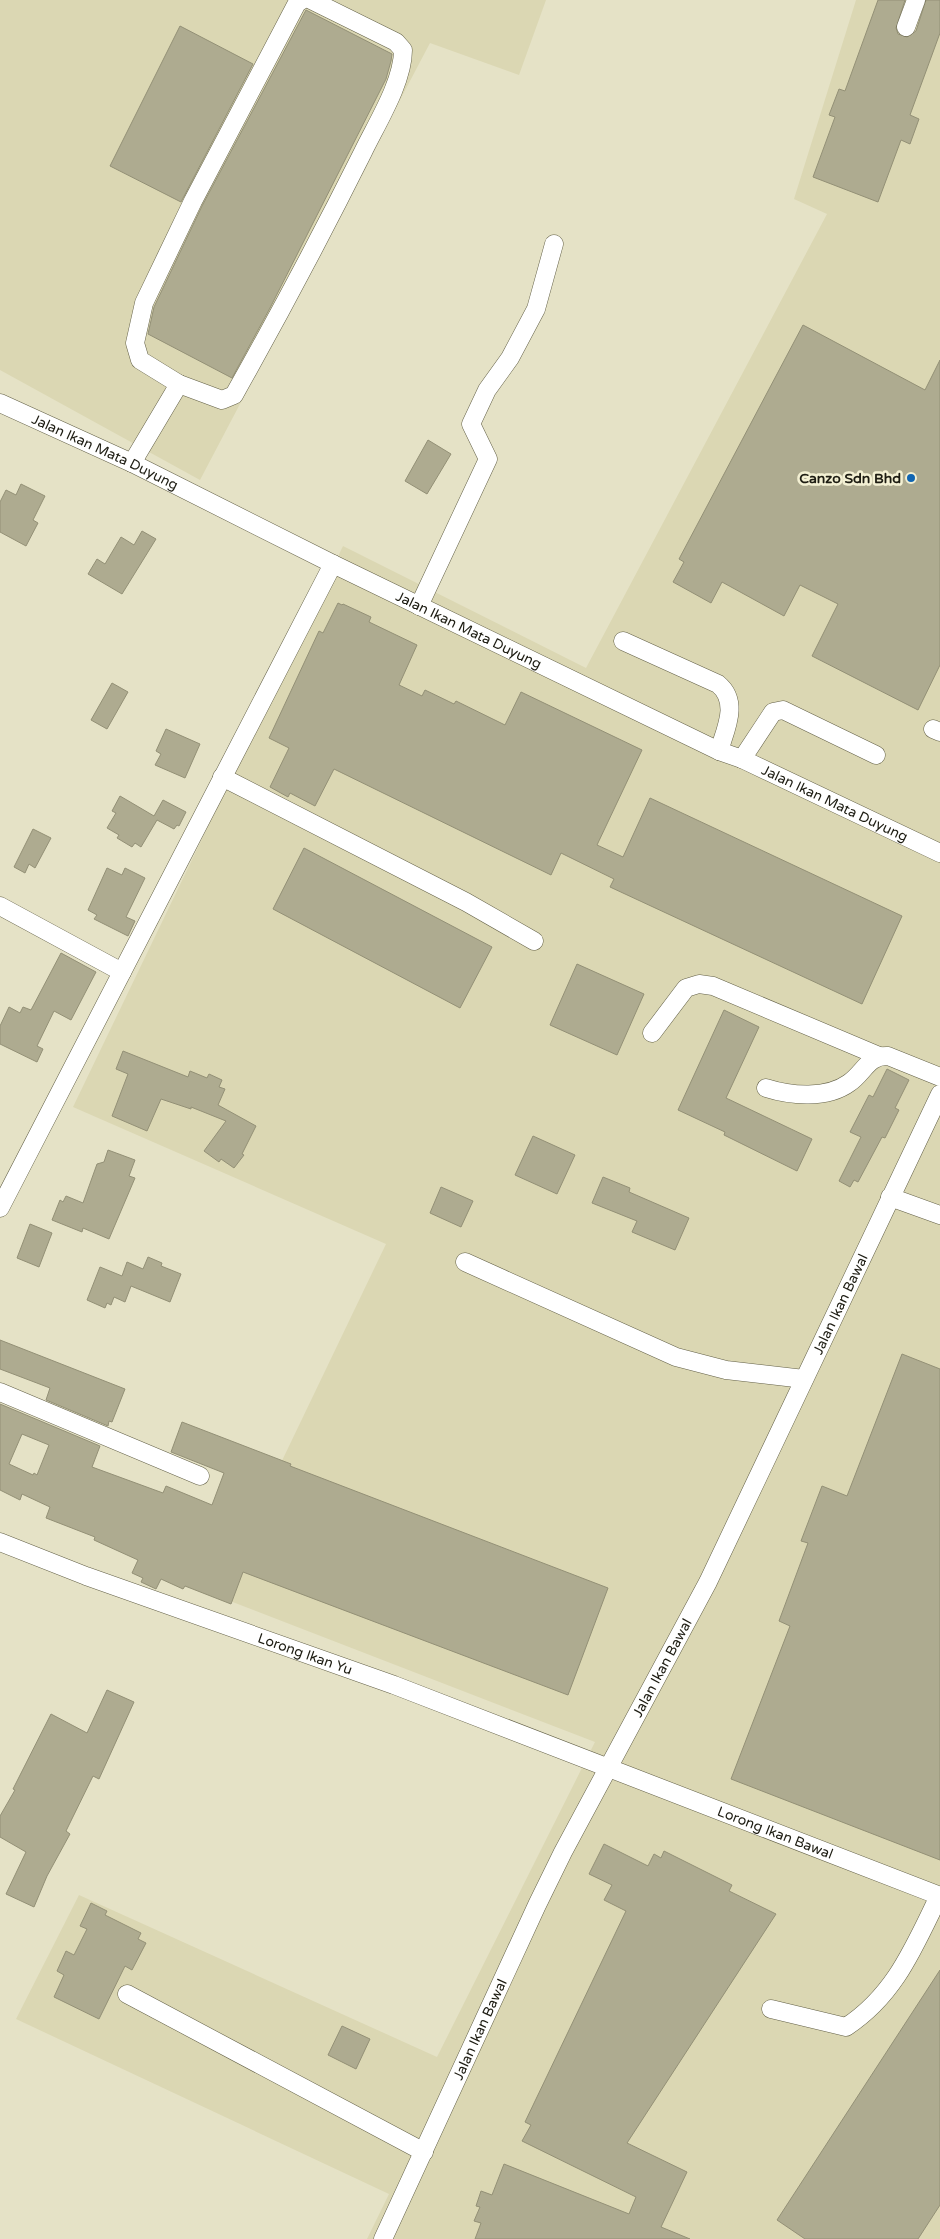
<svg xmlns="http://www.w3.org/2000/svg" width="940" height="2239" font-family="'Varela Round',sans-serif">
<style>
.built{fill:#dbd7b3}
.building{fill:#aeab90;stroke:#939076;fill-rule:evenodd}
.lines{fill:none;stroke-linecap:round;stroke-linejoin:round}
.minor-casing{stroke:#636047;stroke-width:19}
.minor{stroke:#fff;stroke-width:18}
.poi-dot{fill:#1065b2;stroke:#f3f0d3;stroke-width:2}
.labels{text-anchor:middle;dominant-baseline:central;stroke-width:5;stroke-linejoin:round;paint-order:stroke}
.street-label{font-size:14px;fill:#1d1c12;stroke:#f3f0d3}
.poi-label{font-size:14px;font-weight:bold;fill:#1d1c12;stroke:#f3f0d3;text-anchor:end}
</style>
<rect width="100%" height="100%" fill="#e5e2c6"/>
<path class="built" d="M0,0h546l-27,75 -89,-32 -230,437 -200,-110z
M856,0h84v2239h-573l22,-45 -373,-175 63,-124 358,162 158,-315 -378,-146 169,-352 -313,-137 270,-561 243,122 241,-454 -33,-15z"/>
<path class="building" d="M878,0h27l-9,28 2,6 9,3 9,-6 10,-31h14v33l-30,82 9,4 -9,25 -9,-4 -23,62 -65,-25 22,-60 -6,-2 10,-26 6,2z
M306,10l86,44 -1,7 -5,18 -116,229 -38,70 -84,-44 6,-27 48,-101z
M180,26l73,38 -72,138 -71,-36z
M803,325l122,65 15,-30v305l-22,45 -106,-54 26,-52 -38,-19 -16,31 -62,-34 -11,21 -38,-21 11,-20 -5,-3z
M428,440l23,14 -24,40 -22,-13z
M21,484l24,12 -12,24 5,3 -12,23 -26,-14v-30l6,-12 10,5z
M142,531l14,8 -34,55 -34,-20 9,-15 8,5 16,-27 13,8z
M338,603l4,2 1,-1 28,13 -2,5 48,23 -18,40 23,11 3,-6 29,14 2,-3 49,24 16,-33 121,58 -45,95 26,12 27,-59 252,118 -40,88 -252,-117 4,-8 -53,-26 -10,22 -217,-106 -19,37 -25,-13 -2,4 -18,-10 19,-39 -20,-10 50,-107 4,2z
M112,683l16,9 -21,37 -16,-9z
M166,729l34,15 -15,34 -30,-13 6,-11 -5,-3z
M120,796l34,20 9,-16 23,12 -7,14 -2,-1 -3,4 -17,-9 -16,27 -6,-4 -3,4 -15,-9 2,-3 -12,-7 9,-15 -4,-2z
M33,829l18,9 -16,30 -6,-4 -4,9 -11,-6z
M304,848l188,99 -32,61 -187,-99z
M107,868l15,7 3,-7 20,10 -19,39 9,4 -7,15 -34,-17 3,-4 -9,-5z
M61,953l35,19 -25,48 -17,-9 -17,35 6,3 -6,13 -37,-18v-18l9,-19 11,6 3,-6 8,3z
M577,964l67,30 -27,61 -67,-30z
M724,1010l35,17 -33,71 86,41 -15,32 -73,-36 1,-3 -47,-22z
M123,1051l65,26 2,-6 17,7 2,-4 13,6 -3,7 6,2 -7,16 38,21 -14,28 2,1 -10,13 -13,-9 -2,3 -15,-11 22,-30 -35,-14v2l-30,-10 -14,32 -35,-15 16,-42 -12,-5z
M887,1069l22,11 -14,28 4,2 -14,28 -3,-1 -24,45 -4,-2 -4,7 -11,-6 22,-44 -11,-5 19,-37 4,2z
M533,1136l42,19 -18,39 -42,-19z
M108,1150l27,10 -6,16 6,2 -26,61 -26,-11 -1,4 -30,-12 8,-20 3,2 3,-6 17,7 14,-39 7,-2z
M603,1177l27,11 -1,4 60,26 -14,32 -43,-18 5,-11 -45,-18z
M441,1187l32,14 -12,26 -31,-14z
M30,1224l22,9 -13,34 -22,-9z
M148,1257l14,6 -1,3 20,8 -11,28 -39,-16 -6,16 -11,-5 -3,8 -4,-2 -2,5 -18,-8 13,-33 22,9 5,-14 16,7z
M0,1340l125,49 -13,33 -3,-1 -1,5 -62,-26 4,-12 -50,-19z
M902,1354l38,15v491l-209,-81 59,-153 -11,-5 29,-78 -7,-2 21,-55 25,10z
M0,1404l100,42 -8,21 71,26 3,-7 46,19 12,-32 -53,-21 11,-30 109,42 -1,2 318,122 -40,107 -325,-123 -12,32 -46,-18 -2,3 -22,-10 -5,10 -15,-7 2,-4 -11,-5 6,-13 -44,-20 1,-3 -49,-19 4,-11 -28,-13 -2,6 -20,-10zM22,1434l27,11 -12,30 -3,-2 -1,2 -24,-11z
M107,1690l27,12 -35,77 -6,-3 -27,55 4,3 -23,42 -13,31 -28,-13 20,-42 -26,-15v-21l15,-26 -2,-1 38,-75 36,19z
M604,1844l44,22 6,-12 7,4 3,-7 68,34 -3,6 47,23 -149,229 60,29 -26,55 29,12h-215l6,-16 -7,-2 6,-14 -4,-1 5,-15 11,4 12,-31 125,50 7,-17 -114,-56 9,-16 -6,-3 101,-211 -22,-11 8,-15 -23,-11z
M91,1903l16,8 -2,4 36,18 -3,6 8,4 -14,27 -7,-4 -26,53 -45,-22 10,-22 -7,-4 9,-20 8,4 13,-26 -7,-3z
M940,1970v235l-22,34h-113l-28,-19z
M342,2026l28,13 -14,30 -28,-14z"/>
<g class="lines">
<defs>
<g id="minor">
<path d="M302,0l-5,3 -104,198 -49,102 -9,40 5,17 39,24 43,16 12,-5c45,-80 88,-161 129,-243 14,-29 40,-70 40,-102l-7,-8 -85,-42"/>
<path d="M906,27l10,-27"/>
<path id="s1" d="M0,403l132,60 201,101 386,187 23,8 198,94"/>
<path d="M132,463l47,-79"/>
<path d="M419,606l69,-147 -17,-35 16,-34 23,-32 26,-49 18,-65"/>
<path d="M623,641l95,43c22,18 7,46 1,67"/>
<path d="M933,729l7,3"/>
<path d="M742,759l31,-47 10,-2 93,45"/>
<path d="M222,777l244,125 68,39"/>
<path d="M0,906l122,66"/>
<path d="M652,1033l34,-45 13,-4 14,2 166,70"/>
<path d="M766,1088c25,8 61,11 83,-5 15,-10 19,-28 39,-27l52,21"/>
<path d="M890,1197l50,18"/>
<path d="M0,1208l333,-644"/>
<path d="M465,1262l211,95 50,13 78,9"/>
<path d="M0,1392l200,84"/>
<path id="s2" d="M0,1542l86,34 308,109 546,211"/>
<path d="M127,1994l297,158"/>
<path d="M771,2009l75,18c49,-32 68,-80 93,-131"/>
<path id="s3" d="M383,2239l154,-334 26,-53 145,-270 232,-488"/>
</g>
</defs>
<use href="#minor" class="minor-casing"/>
<use href="#minor" class="minor"/>
</g>
<circle class="poi-dot" cx="911" cy="478" r="5"/>
<g class="labels">
<g class="street-label">
<text stroke="none"><textPath href="#s1" startOffset="116">Jalan Ikan Mata Duyung</textPath></text>
<text stroke="none"><textPath href="#s1" startOffset="521">Jalan Ikan Mata Duyung</textPath></text>
<text stroke="none"><textPath href="#s1" startOffset="926">Jalan Ikan Mata Duyung</textPath></text>
<text stroke="none"><textPath href="#s3" startOffset="1041">Jalan Ikan Bawal</textPath></text>
<text stroke="none"><textPath href="#s2" startOffset="325">Lorong Ikan Yu</textPath></text>
<text stroke="none"><textPath href="#s3" startOffset="636">Jalan Ikan Bawal</textPath></text>
<text stroke="none"><textPath href="#s2" startOffset="828">Lorong Ikan Bawal</textPath></text>
<text stroke="none"><textPath href="#s3" startOffset="231">Jalan Ikan Bawal</textPath></text>
</g>
<g class="poi-label">
<text x="901" y="478">Canzo Sdn Bhd</text>
</g>
</g>
</svg>
